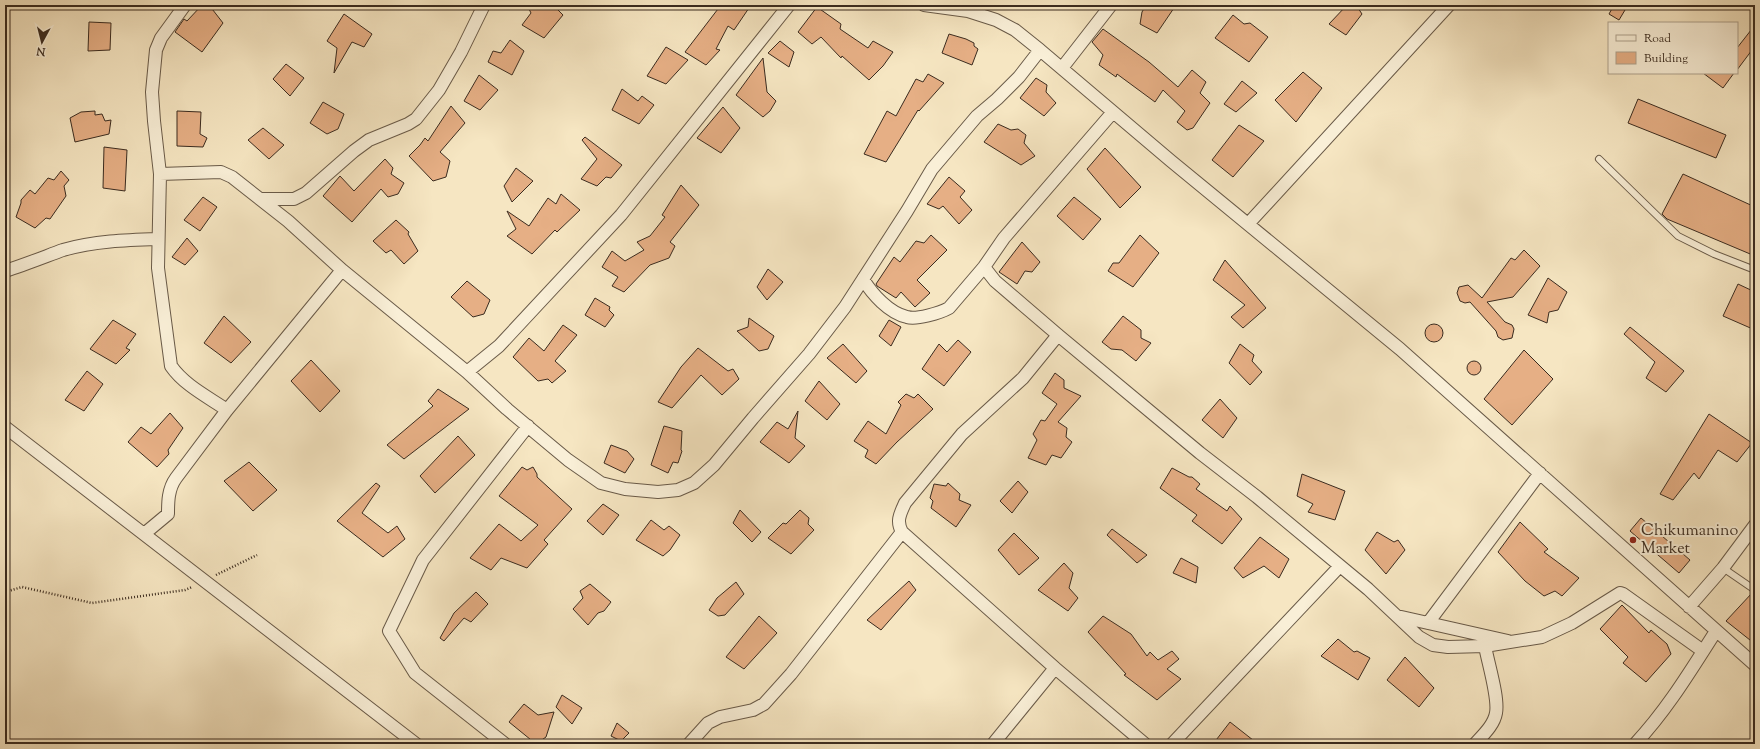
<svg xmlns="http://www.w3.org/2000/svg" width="1760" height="749" font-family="'Sorts Mill Goudy',serif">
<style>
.building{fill:#e6af85;stroke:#3a2b1f}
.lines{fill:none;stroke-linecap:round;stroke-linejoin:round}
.lane-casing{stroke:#695a48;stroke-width:8}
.street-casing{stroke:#695a48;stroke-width:14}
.path{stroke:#3a2b1f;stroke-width:2.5;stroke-dasharray:1 2;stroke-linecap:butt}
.lane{stroke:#f9efd7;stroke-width:6}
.street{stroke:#f9efd7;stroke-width:12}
.poi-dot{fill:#8f2418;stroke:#f9efd7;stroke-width:1.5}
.labels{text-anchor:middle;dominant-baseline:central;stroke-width:4;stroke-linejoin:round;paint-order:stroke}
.poi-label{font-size:16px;fill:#3a2b1f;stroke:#f9efd7;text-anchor:start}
</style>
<rect width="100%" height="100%" fill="#f6e6c2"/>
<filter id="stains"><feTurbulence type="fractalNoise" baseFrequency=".005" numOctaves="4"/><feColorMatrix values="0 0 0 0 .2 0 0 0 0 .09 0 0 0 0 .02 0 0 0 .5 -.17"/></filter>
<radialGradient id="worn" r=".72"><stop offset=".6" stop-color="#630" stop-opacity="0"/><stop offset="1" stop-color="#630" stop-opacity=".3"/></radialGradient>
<path class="building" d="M202,5h7l14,18 -21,29 -27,-20 9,-13 3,2z
M527,5h26l10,10 -19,23 -22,-13 9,-12z
M721,5h30l-17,25 -6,-4 -12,23 4,1 -14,15 -21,-13z
M1146,5h30l-19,28 -17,-9 2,-12z
M1347,5h9l6,9 -16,21 -17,-11z
M1614,5h14l-9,15 -10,-6z
M817,7l24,17 -1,5 28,19 5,-7 20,11 -10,14 -14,14 -27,-24 -1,2 -20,-21 -9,7 -14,-12z
M344,14l28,20 -8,13 -12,-5 -18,31 3,-25 -10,-7z
M1233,15l11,9 6,-1 18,14 -19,25 -34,-24z
M89,22l22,1 -1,27 -22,1z
M1755,25v21l-18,24v-22z
M1103,29l46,33 29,25 14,-17 14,12 -6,11 10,10 -17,25 -6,2 -10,-8 8,-11 -22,-21 -8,12 -38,-28 -1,3 -17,-12 4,-10 -11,-13z
M949,34l17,5 8,4v3l4,3 -6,16 -30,-12z
M510,40l14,11 -12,24 -24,-13 5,-11 8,2z
M780,41l14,11 -5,15 -21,-14z
M666,47l22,13 -22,24 -19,-8z
M763,58l4,34 9,9 -6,10 -7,6 -27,-22z
M286,64l18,14 -14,18 -17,-17z
M1303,72l19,16 -26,34 -21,-22z
M1703,73h31l-11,15z
M928,74l16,9 -25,28 -1,-1 -32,52 -22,-8 23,-43 9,5 20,-37 7,3z
M479,75l19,15 -18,20 -16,-9z
M1036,78l11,7 -1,7 10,11 -12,13 -24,-18z
M1242,81l15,12 -21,19 -12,-8z
M622,89l16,12 4,-5 12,9 -15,19 -27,-14z
M1638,99l88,36 -10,23 -88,-35z
M323,102l21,12 -6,15 -11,5 -17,-11z
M451,106l14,17 -25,29 10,9 -4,16 -13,4 -24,-25 11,-11 5,-7 3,3z
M723,107l17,21 -19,25 -24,-15z
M95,111v4l7,-1 3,7 6,-1 -2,14 -34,8 -5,-24 11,-6z
M177,111l24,1 -1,22 7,4 -4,9 -26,-1z
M998,124l13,6 7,-1 8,6 -2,8 11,13 -14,9 -37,-23z
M1239,125l25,16 -31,36 -21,-17z
M263,128l21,17 -15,14 -21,-19z
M585,137l37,28 -11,13 -5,-1 -9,9 -16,-7 16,-20 -15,-19z
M104,147l23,3 -2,41 -22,-3z
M1105,148l36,39 -21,21 -33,-39z
M385,159l8,9 -2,6 13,9 -6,11 -10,3 -7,-8 -29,33 -29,-26 17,-20 14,15z
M516,168l17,13 -21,21 -8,-16z
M61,171l8,9 -5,6 2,10 -16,23 -4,-1 -11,10 -19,-11 5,-14v-3l9,-10 5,4 13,-16 6,2z
M1683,174l72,33v49l-88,-37 -5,-5z
M949,177l16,14 -5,6 12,13 -13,14 -16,-18 -4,3 -12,-5z
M681,185l18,20 -29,37 5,4 -6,12 -19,7 -26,27 -12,-6 6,-9 -16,-10 10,-16 13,10 19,-11 -7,-8 13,-6 15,-19 -3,-2z
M561,194l19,16 -23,22 -2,-2 -23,24 -25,-18 9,-7 -9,-18 22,15 19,-28 8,6z
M203,197l14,10 -17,24 -16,-11z
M1074,197l27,22 -18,21 -26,-24z
M396,220l13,12 -1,2 10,17 -14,13 -13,-14 -5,3 -13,-12z
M931,235l16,15 -30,30 13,13 -15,14 -14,-15 -5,6 -19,-12 -1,-2 18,-27 6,5 16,-21 8,2z
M1140,235l19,18 -26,34 -25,-16 5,-8h6z
M187,238l11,13 -13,14 -13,-8z
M1022,242l18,20 -8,10 -7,-1 -8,13 -18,-12z
M1524,250l16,16 -27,31 -26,5 18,20 7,3 2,4 -2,9 -9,2 -5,-3 -2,-6 -26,-29 -5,1 -5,-2 -3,-8 2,-6 9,-2 14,13 29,-40 4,2z
M1225,260l41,48 -23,20 -12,-11 14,-12 -32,-25z
M768,269l15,13 -16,18 -10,-13z
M1548,278l19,14 -9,18 -9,2 -2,11 -19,-8z
M467,281l23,19 -6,14 -11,3 -22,-20z
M1738,284l17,8v38l-32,-14z
M595,298l15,9 -1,3 5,5 -9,12 -20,-12z
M224,316l27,26 -20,21 -27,-20z
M1123,316l18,14v8l10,5 -15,18 -14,-11 -11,-1 -9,-7z
M749,318l25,18 -6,13 -9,2 -22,-20 11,-4z
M113,320l23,14 -10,14 4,2 -14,14 -26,-15z
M889,320l12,7 -10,19 -12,-10z
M1425 333a9 9 0 1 1 18 0a9 9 0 1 1-18 0Z
M563,325l14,10 -22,26 11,10 -14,12 -4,-4 -10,2 -25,-24 16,-19 15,13z
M1630,327l54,44 -18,21 -20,-14 9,-16 -31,-28z
M958,340l13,12 -27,34 -22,-17 17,-25 8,8z
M843,344l24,27 -11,12 -29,-25z
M1240,344l14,11 -2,6 10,11 -12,13 -21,-22z
M698,348l30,23 5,-2 6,10 -17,16 -21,-20 -29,33 -14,-6 23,-35z
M1524,350l29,29 -41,46 -28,-26z
M311,360l29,31 -20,21 -29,-31z
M1467 368a7 7 0 1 1 14 0a7 7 0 1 1-14 0Z
M87,371l16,13 -19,27 -19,-11z
M1055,373l9,7v8l17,8 -23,26 9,6 -1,9 6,5 -11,16 -9,-3 -6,10 -18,-7 9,-18 -4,-6 8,-14 4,1 12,-17 -15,-11z
M819,381l21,23 -13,16 -22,-19z
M438,389l31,20 -65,50 -17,-14 46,-39 -5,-5z
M906,394l8,4 4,-4 15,15 -36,33 -21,22 -11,-7 3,-7 -14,-9 14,-20 18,13 15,-29 -3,-3z
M1220,399l17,19 -14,20 -21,-18z
M798,411l-3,27 10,8 -16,17 -29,-21 17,-20 11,7z
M170,413l13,15 -15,22 1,4 -12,13 -29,-25 13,-15 10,7z
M1709,414l43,29 -15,19 -19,-12 -19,29 -5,-6 -21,27 -13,-6z
M664,426l18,5 -1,19 1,1 -4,12 -5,-1 -5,11 -17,-8z
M458,436l17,19 -40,38 -15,-17z
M611,445l16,6 7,8 -9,14 -21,-10z
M249,462l28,28 -24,21 -29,-30z
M522,467l5,3 6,-3 4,7v3l35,32 -28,31 4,4 -21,24 -26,-10 -10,12 -21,-12 29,-34 22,17 17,-16 -39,-29z
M1172,468l17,9h3l8,7 -4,5 31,22 3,-5 12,13 -20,25 -30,-23 5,-6 -37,-27z
M1302,474l43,17 -10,29 -27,-8 5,-8 -16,-8z
M1018,481l10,11 -16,21 -12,-12z
M376,483l4,3 -18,27 26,20 9,-7 8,13 -22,18 -46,-36z
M948,483l12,11 -1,6 12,5 -15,22 -25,-19 2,-7 -3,-3 4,-14 12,2z
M603,504l16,11 -16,20 -16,-14z
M740,510l21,22 -9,10 -19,-19z
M800,510l9,8 -1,6 6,6 -23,24 -23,-16 15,-15 3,1z
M1641,518l49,42 -11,13 -49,-42z
M651,520l13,10 5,-4 11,9 -10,15 -7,6 -27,-16z
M1520,522l28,27 -4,3 35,26 -17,18 -7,-5 -11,5 -19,-15 -27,-29z
M1112,529l35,26 -10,8 -30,-28z
M1377,532l17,10 4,-2 7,10 -19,24 -21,-24z
M1014,533l25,25 -20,17 -21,-25z
M1260,537l29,22 -10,19 -15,-12 -21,12 -9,-10z
M1181,558l17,9 -2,16 -23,-10z
M1064,563l9,10 -4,15 9,10 -10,13 -30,-21z
M909,581l7,9 -35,40 -14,-10z
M736,582l8,12 -19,21 -7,1 -9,-6 8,-12z
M590,584l21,18 -7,9 -6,2 -10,12 -15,-16 10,-11 -3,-7z
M476,592l12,12 -17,18 -7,-4 -20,23 -4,-3 14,-25z
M1752,593l3,1v50l-29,-23z
M1622,605l27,28 2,-3 16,14 4,10 -25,28 -23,-19 5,-6 -28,-28z
M759,616l18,17 -33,36 -18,-12z
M1103,616l28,18 16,22 3,-4 8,8 14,-9 7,8 -12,10 14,10 -24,21 -33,-25 2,-1 -38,-42z
M1338,639l16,13 3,-1 13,7 -12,22 -37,-24z
M1405,657l29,31 -15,19 -32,-27z
M562,695l20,13 -10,16 -16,-17z
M524,704l14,11 16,-3 -8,25 -10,7 -27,-22z
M1230,722l28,22h-45z
M617,723l12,10 -8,8 -10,-5z"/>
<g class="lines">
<defs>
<path id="lane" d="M1599,159l79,77 36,18 41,16
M1723,568l32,22"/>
<path id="street" d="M185,5l-24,33 -5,12 -4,42 2,29 6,53 -2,94 13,98c13,19 37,31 56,44
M924,5l44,6 28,9 19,10 25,20 131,111 229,188 355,316
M1062,68l49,-63
M160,174l61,-2 11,5 56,44 54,49 125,102 40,37 61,51 33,23 24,6 33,3 20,-2 16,-7 20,-18 39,-47 56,-64 36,-47 62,-96 25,-42 45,-53 20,-17 22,-22 21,-27
M260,199h34l12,-6 48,-42 15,-11 39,-16 8,-5 23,-29 22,-38 23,-47
M1248,224l201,-219
M984,267l11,14 63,54 142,118 57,44 111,92 51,48 14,8 15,2 37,-1 57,-9 30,-14 48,-30 3,1 80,57
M5,271c19,-6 39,-14 58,-21 31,-9 63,-10 95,-11
M863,279c9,15 26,34 44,38 9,3 33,-4 42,-9l35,-41 20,-29 109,-126
M1058,335l-35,43 -61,56 -57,69c-5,11 -9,18 -3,29l153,136 90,76
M467,372l32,-26 122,-131 168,-210
M5,427l411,317
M144,534l24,-20c0,-12 0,-25 8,-36l51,-68 115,-140
M1689,607l34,-39 32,-43
M1397,616l111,25
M1428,623l112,-150
M505,744l-90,-71 -26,-42 34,-71 105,-134
M689,744l19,-21 12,-6 33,-7 11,-6 27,-30 111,-142
M993,744l62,-76
M1172,744l168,-178
M1475,744c8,-9 19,-19 21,-31 3,-15 -8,-50 -11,-67
M1635,744c32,-34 56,-74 81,-113"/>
</defs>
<use href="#lane" class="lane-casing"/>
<use href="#street" class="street-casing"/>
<path class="path" d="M216,575l41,-20
M5,592l17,-5 70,16 93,-13 7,-3"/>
<use href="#lane" class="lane"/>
<use href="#street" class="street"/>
</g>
<circle class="poi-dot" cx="1633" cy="540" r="4"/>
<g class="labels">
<g class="poi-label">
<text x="1641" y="531">Chikumanino<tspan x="1641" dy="18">Market</tspan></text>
</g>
</g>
<rect width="1760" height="749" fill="none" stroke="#f6e6c2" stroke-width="20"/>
<rect x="6" y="6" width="1748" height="737" fill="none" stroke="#3a2b1f" stroke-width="2"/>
<rect x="10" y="10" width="1740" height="729" fill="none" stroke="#3a2b1f"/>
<rect x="1608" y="22" width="130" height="52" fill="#f9efd7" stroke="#ada18d"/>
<rect x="1616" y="35" width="20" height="6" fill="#f9efd7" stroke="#ada18d"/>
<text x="1644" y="42" font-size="12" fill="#3a2b1f">Road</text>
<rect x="1616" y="52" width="20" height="12" fill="#e6af85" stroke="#ada18d"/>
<text x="1644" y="62" font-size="12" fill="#3a2b1f">Building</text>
<g transform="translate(42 42) rotate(187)" stroke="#f9efd7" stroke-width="3" paint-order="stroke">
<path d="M0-3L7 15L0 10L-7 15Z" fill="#3a2b1f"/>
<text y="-6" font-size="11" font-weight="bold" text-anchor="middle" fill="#3a2b1f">N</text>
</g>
<rect width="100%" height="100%" filter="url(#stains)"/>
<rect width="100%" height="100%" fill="url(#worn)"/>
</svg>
